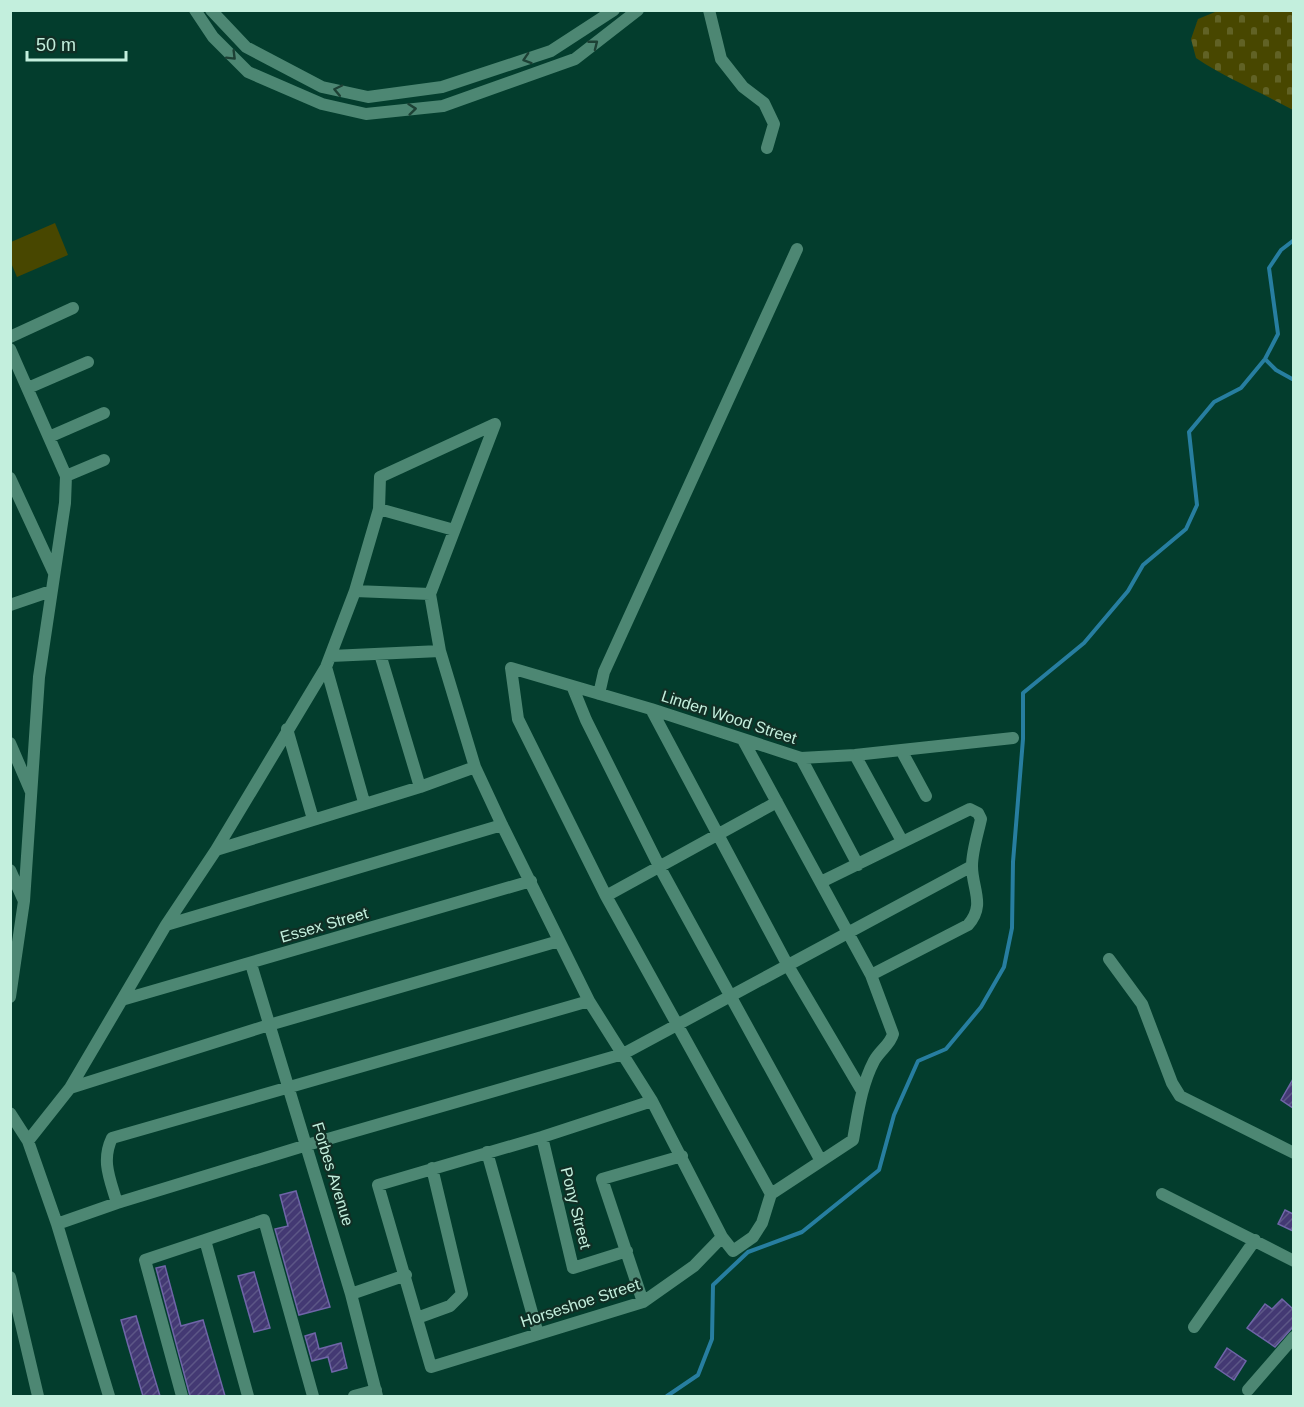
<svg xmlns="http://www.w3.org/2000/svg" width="1304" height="1407" font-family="Helvetica,sans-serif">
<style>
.cemetery{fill:url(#cemetery-stones)}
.green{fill:#484700}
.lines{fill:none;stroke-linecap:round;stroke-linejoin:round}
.stream{stroke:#277ea0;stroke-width:4}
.building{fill:url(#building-hatch);stroke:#6f65a8;stroke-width:1.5}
.minor{stroke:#4d8773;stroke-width:12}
.oneway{stroke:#1d4135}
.labels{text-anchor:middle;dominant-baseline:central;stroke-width:4.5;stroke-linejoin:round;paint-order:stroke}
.street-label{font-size:16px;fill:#c3efdd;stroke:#112f25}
</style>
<defs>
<pattern id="cemetery-stones" width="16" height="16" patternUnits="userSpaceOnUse" patternTransform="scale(1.5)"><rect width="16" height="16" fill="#484700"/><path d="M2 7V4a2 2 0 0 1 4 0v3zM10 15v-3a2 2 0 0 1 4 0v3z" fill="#616225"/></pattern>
<pattern id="building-hatch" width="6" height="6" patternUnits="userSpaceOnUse" patternTransform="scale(1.5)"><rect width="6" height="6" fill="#433973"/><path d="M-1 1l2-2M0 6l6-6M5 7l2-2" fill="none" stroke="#5c5686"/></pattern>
</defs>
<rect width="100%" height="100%" fill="#033d2d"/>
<path class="cemetery" d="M1220,10l73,1v99c-32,-18 -66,-31 -97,-52l-5,-19 7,-20z"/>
<path class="green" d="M55,223l13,32 -51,22 -6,-14v-21z"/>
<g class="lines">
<path class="stream" d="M1265,359l11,11 18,10
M667,1396l31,-21 14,-36 1,-54 35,-33 54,-20 77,-62 15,-55 24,-54 28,-12 35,-42 23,-40 8,-39 1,-66 10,-123v-46l61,-50 44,-52 15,-26 43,-36 11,-24 -8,-73 25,-30 27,-14 24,-29 13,-25 -9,-66 12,-18 13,-10"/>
</g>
<path class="building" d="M1293,1079v29l-12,-8z
M296,1191l34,116 -31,8 -24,-86 13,-3 -8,-31z
M1285,1210l8,4v17l-15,-7z
M165,1266l16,60 22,-6 22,76h-35l-34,-128z
M254,1272l16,56 -16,4 -16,-56z
M1282,1299l11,10v18l-18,20 -28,-19 18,-24 7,5z
M136,1316l10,34 14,46h-17l-15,-51 -7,-25z
M315,1333l4,16 22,-6 6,25 -15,4 -4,-15 -16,4 -7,-25z
M1227,1348l19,13 -12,19 -19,-13z"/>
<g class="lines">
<path class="minor" d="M195,10l18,27 35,35 74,32 44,10 77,-8 132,-47 63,-49
M211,10l35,37 76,40 46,10 74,-10 109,-36 63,-41
M709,10l12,49 22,28 21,16 10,21 -7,24
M10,337l63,-29
M10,349l56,127 -1,27 -26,174 -15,224 -14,96
M28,388l60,-26
M495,424l-65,170 10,57 35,116 27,58 87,176 63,100 70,136 11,14 20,-14 9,-14 9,-29 82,-54c5,-27 8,-54 21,-79 6,-11 16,-16 19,-27l-22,-59 -128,-235
M49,437l55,-24
M66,476l38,-16
M10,478l44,95
M379,509l75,21
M355,591l75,3
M10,605l41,-14
M380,654l40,133
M331,656l109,-5
M326,667l38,135
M573,688l13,32 73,146 162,295
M599,694l5,-22 193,-423
M651,709l136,255 75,127
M287,729l26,90
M10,743l21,49
M901,750l25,46
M855,755l47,86
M801,758l57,107
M216,850l204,-63 55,-20
M10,870l13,29
M821,882l149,-73 8,4 3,6c-3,14 -9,32 -9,47 0,23 14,39 -4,59l-97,50
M606,896l171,-94
M166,925l336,-100
M1109,959l33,45 30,79 8,13 114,57
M251,964l100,330 26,102
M125,999l406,-118
M70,1088l199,-63 290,-84
M652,1101l-110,36 -164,48 53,182 212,-65 51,-36 28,-29
M10,1113l18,28 29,83 52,172
M542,1137l31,131 54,-17
M28,1141l42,-53 96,-163 50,-75 110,-183 29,-76 24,-82 1,-32 115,-53
M487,1152l51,182
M771,1194l-165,-298 -88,-177 -7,-51 140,41 150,49 54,-3 158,-17
M1162,1194l132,67
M117,1203c-7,-24 -16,-42 -5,-65l477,-137
M57,1224l60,-21 190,-58 316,-91 349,-188
M10,1277l28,119
M351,1294l55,-19
M643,1302l-41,-123 80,-23
M417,1318l33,-12 12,-12 -30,-126
M1194,1327l61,-87
M1248,1390l46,-53
M182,1396l-37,-136 60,-20
M248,1396l-43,-156 59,-20 49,176
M354,1396l22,-6"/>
</g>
<defs><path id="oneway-chevron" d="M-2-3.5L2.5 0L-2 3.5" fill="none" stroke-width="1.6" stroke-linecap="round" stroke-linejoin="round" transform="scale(1.5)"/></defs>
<g class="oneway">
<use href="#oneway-chevron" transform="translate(594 44) rotate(-38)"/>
<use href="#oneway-chevron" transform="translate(232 56) rotate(45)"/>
<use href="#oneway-chevron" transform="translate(527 59) rotate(162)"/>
<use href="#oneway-chevron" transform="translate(338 90) rotate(-168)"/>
<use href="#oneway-chevron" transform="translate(412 109) rotate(-6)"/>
</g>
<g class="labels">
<g class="street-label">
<text transform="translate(729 717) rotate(18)">Linden Wood Street</text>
<text transform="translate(324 925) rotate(-16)">Essex Street</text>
<text transform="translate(333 1174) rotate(73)">Forbes Avenue</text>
<text transform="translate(576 1208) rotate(76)">Pony Street</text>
<text transform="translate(580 1303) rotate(-18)">Horseshoe Street</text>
</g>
</g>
<rect width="1304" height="1407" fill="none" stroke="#c3efdd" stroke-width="24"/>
<path d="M27 51v9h99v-9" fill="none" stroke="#c3efdd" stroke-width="3"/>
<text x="36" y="51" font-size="18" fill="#c3efdd" stroke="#112f25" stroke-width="4.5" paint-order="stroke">50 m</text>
</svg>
